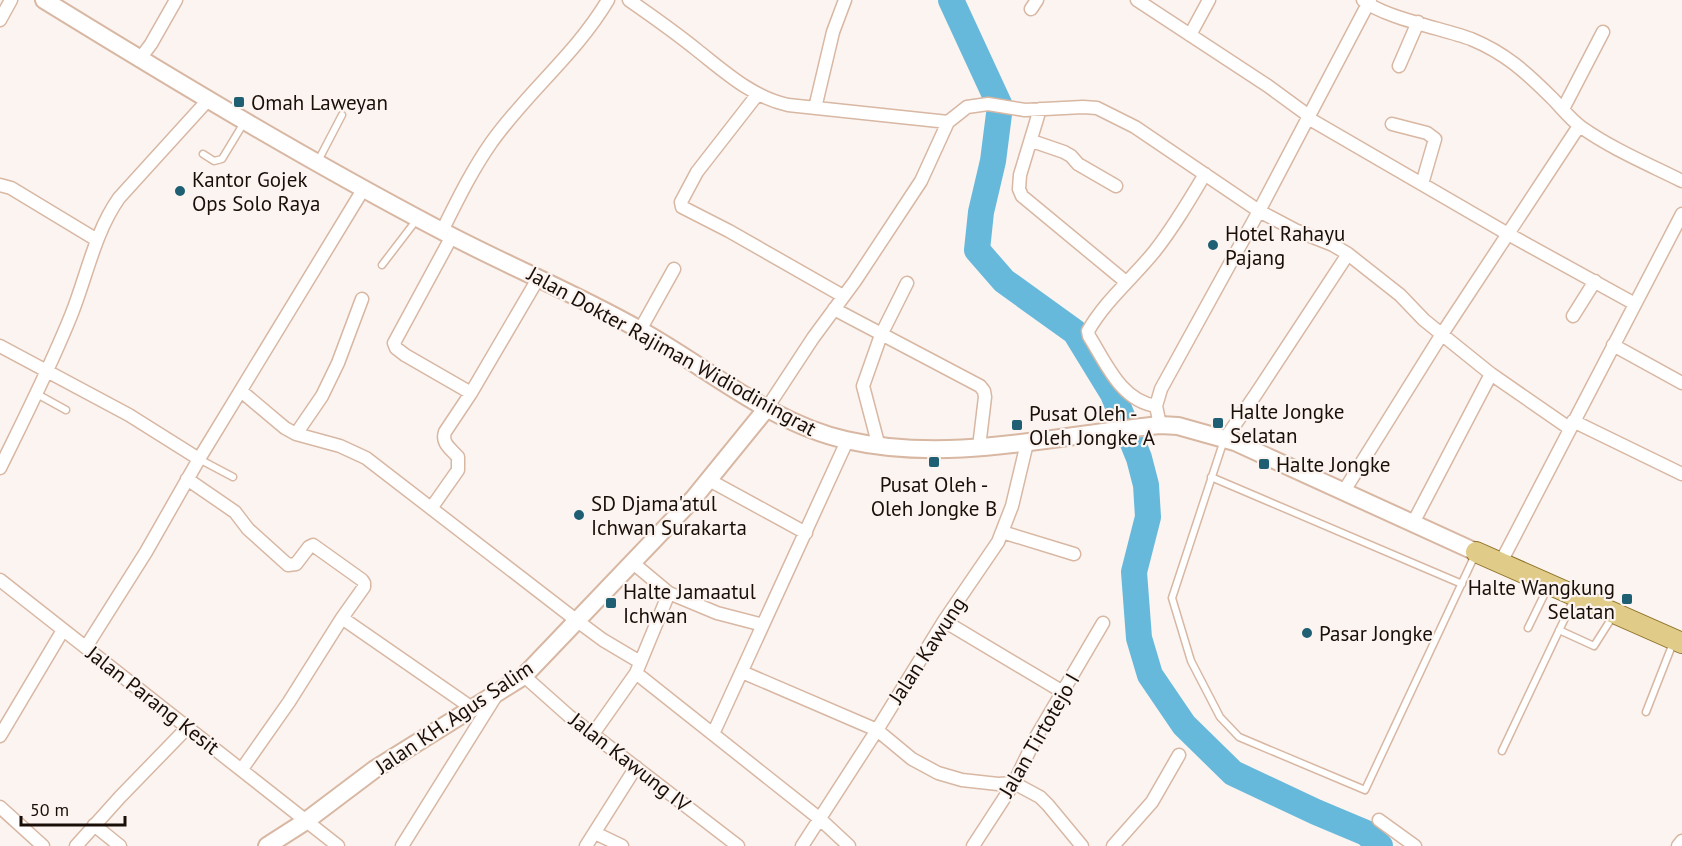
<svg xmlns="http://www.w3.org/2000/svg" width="1682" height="846" font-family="'PT Sans',sans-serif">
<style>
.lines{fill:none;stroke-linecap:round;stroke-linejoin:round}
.river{stroke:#67b9dc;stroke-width:26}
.service-casing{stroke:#d8b7a3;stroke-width:9}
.minor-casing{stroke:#d8b7a3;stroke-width:15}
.secondary-casing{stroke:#d8b7a3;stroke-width:20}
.primary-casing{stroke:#8e7228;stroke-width:22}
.service{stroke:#fff;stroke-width:6}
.minor{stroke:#fff;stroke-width:12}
.secondary{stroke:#fff;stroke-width:16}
.primary{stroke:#e1cb88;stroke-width:20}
.poi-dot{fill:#1e5f74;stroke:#fbf4f0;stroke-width:2}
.labels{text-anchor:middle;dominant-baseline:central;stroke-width:4.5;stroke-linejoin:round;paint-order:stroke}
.poi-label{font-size:21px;fill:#1a0f08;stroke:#fbf4f0;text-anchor:start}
.street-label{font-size:21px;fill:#1a0f08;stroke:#fbf4f0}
</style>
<rect width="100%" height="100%" fill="#fbf4f0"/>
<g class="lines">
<path class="river" d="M951,0l49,106 -7,55 -12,51 -4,38 27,31 71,51 38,62 26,64 7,27 2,32 -14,55 5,66 11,37 34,50 49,48 83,39 50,21 14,13"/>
<defs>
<path id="service" d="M203,154l11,7 8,-2 23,-38
M318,161l24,-46
M382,265l36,-47
M37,394l29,16
M1224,440l-52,158 19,63 29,56 19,20 126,53 110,-235
M199,459l34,18
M1211,477l251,107
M1528,628l20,-41
M1559,630l35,16 19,-30
M1646,712l27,-69
M1502,751l72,-152"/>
<path id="minor" d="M629,0c23,16 46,32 68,50 28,22 55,47 91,55l160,17
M1137,0l131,86 41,30
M1363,0c19,17 81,29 108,39 34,14 55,33 81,59 9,9 18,21 29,29 31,22 67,37 101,54
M1031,9l6,-9
M0,20l11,-20
M1190,35l19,-35
M139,60l12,-16 25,-44
M1399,66l19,-44
M757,95l-60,77 -16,30 1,5 47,24 114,65
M815,108l18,-76 12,-32
M1040,109l-20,66 -1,14 3,7 104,86
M1563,109l40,-77
M1308,118l200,116 127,70
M1392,124l35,9 8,6 -13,45
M1032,141l32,11 7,4 7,8 38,22
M0,185l11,3 86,52
M442,231c15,-30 30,-61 49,-88 36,-51 85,-89 117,-143
M452,236l-58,107 2,5 9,7 66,38
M834,309l146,77 4,5 1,6 -6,50
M1573,316l22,-35
M640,330l34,-61
M1613,345l69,38
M0,346l129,69 70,44
M241,391l44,37 11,6 44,12 26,12 210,162 27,20 37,22
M1156,406c-35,-5 -50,-43 -67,-70l-1,-5c17,-30 44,-52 66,-79 19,-24 35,-51 51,-78
M767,408l46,-70 42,-57 66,-100 27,-59 19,-15 21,-3 37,6 58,-3 14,1 38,19 124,84 36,19 38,15 15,9 52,41 24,25 67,54 78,54
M1573,421l109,53
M1160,425l-4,-19 5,-17 98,-178 111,-211
M296,434l26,-38 16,-33 24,-64
M1225,439l31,-45 92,-140
M879,447l-16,-61 18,-51 26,-52
M0,468c25,-51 51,-102 72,-155 15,-38 23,-81 47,-115l89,-98
M187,479l48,33 13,17 40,36 8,-1 13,-17 4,-2 49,35 2,3v4l-22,31
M709,480l97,53
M1344,491l98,-157 137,-208
M432,507l26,-37v-13c-7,-8 -17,-14 -13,-25l26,-39 68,-116
M1413,523l78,-149
M1002,532l72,22
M1501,562l181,-348
M633,563l36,30 48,20 46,12
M0,580l338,266
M944,621l119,71
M86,647l60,-95 53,-93 165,-271
M742,672l135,58 35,29 26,14 24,7 36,4 16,-1
M636,673l184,146 29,27
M524,676l45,40 169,130
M593,734l43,-61 33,-80
M713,734l134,-293
M0,736l63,-106
M242,769l47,-67 53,-84 130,90
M1014,783l26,14 8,8 34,41
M0,807l43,39
M1379,820l36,26
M94,825l26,21
M595,833l27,13
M76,846l44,-49 67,-69
M402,846l95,-152
M586,846l50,-79
M802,846l75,-116 67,-109 54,-79 14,-36 15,-63
M973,846l41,-63 22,-46 67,-114
M1113,846l39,-44 27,-47
M1678,846l4,-5"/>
<path id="secondary" d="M44,0c130,80 261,159 396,230 66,35 135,63 200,100 67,37 130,93 206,110 105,24 210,-5 314,-15l18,1 57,16 241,110
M267,846l39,-25 69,-52 149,-93 169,-177 74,-91"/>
<path id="primary" d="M1476,552l206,91"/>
</defs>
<use href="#service" class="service-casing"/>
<use href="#minor" class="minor-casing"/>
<use href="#secondary" class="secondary-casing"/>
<use href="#primary" class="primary-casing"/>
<use href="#service" class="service"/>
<use href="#minor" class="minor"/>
<use href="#secondary" class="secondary"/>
<use href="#primary" class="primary"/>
</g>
<g class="poi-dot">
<rect x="233" y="96" width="12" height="12" rx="3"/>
<circle cx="180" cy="191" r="6"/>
<circle cx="1213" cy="245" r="6"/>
<rect x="1212" y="417" width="12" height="12" rx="3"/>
<rect x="1011" y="419" width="12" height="12" rx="3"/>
<rect x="928" y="456" width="12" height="12" rx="3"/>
<rect x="1258" y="458" width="12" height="12" rx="3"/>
<circle cx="579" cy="515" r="6"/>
<rect x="1621" y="593" width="12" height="12" rx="3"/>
<rect x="605" y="597" width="12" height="12" rx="3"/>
<circle cx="1307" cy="633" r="6"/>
</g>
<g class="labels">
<g class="poi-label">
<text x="251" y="102">Omah Laweyan</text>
<text x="192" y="179">Kantor Gojek<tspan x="192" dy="24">Ops Solo Raya</tspan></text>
<text x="1225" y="233">Hotel Rahayu<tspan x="1225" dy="24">Pajang</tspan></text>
<text x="1230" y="411">Halte Jongke<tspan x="1230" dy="24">Selatan</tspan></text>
<text x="1029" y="413">Pusat Oleh -<tspan x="1029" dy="24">Oleh Jongke A</tspan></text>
<text x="1276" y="464">Halte Jongke</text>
<text x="934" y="484" text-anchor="middle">Pusat Oleh -<tspan x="934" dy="24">Oleh Jongke B</tspan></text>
<text x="591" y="503">SD Djama'atul<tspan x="591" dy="24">Ichwan Surakarta</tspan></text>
<text x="1615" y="587" text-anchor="end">Halte Wangkung<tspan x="1615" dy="24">Selatan</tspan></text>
<text x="623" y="591">Halte Jamaatul<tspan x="623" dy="24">Ichwan</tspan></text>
<text x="1319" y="633">Pasar Jongke</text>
</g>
<g class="street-label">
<text transform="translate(672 351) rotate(29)">Jalan Dokter Rajiman Widiodiningrat</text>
<text transform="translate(927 650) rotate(-57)">Jalan Kawung</text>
<text transform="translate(153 700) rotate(38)">Jalan Parang Kesit</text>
<text transform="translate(454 717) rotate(-34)">Jalan KH. Agus Salim</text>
<text transform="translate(1039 735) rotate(-60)">Jalan Tirtotejo I</text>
<text transform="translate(630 762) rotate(38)">Jalan Kawung IV</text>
</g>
</g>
<path d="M21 816v9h104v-9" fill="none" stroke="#1a0f08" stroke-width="3"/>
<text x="30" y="816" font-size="18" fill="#1a0f08" stroke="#fbf4f0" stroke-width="4.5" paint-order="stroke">50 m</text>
</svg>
